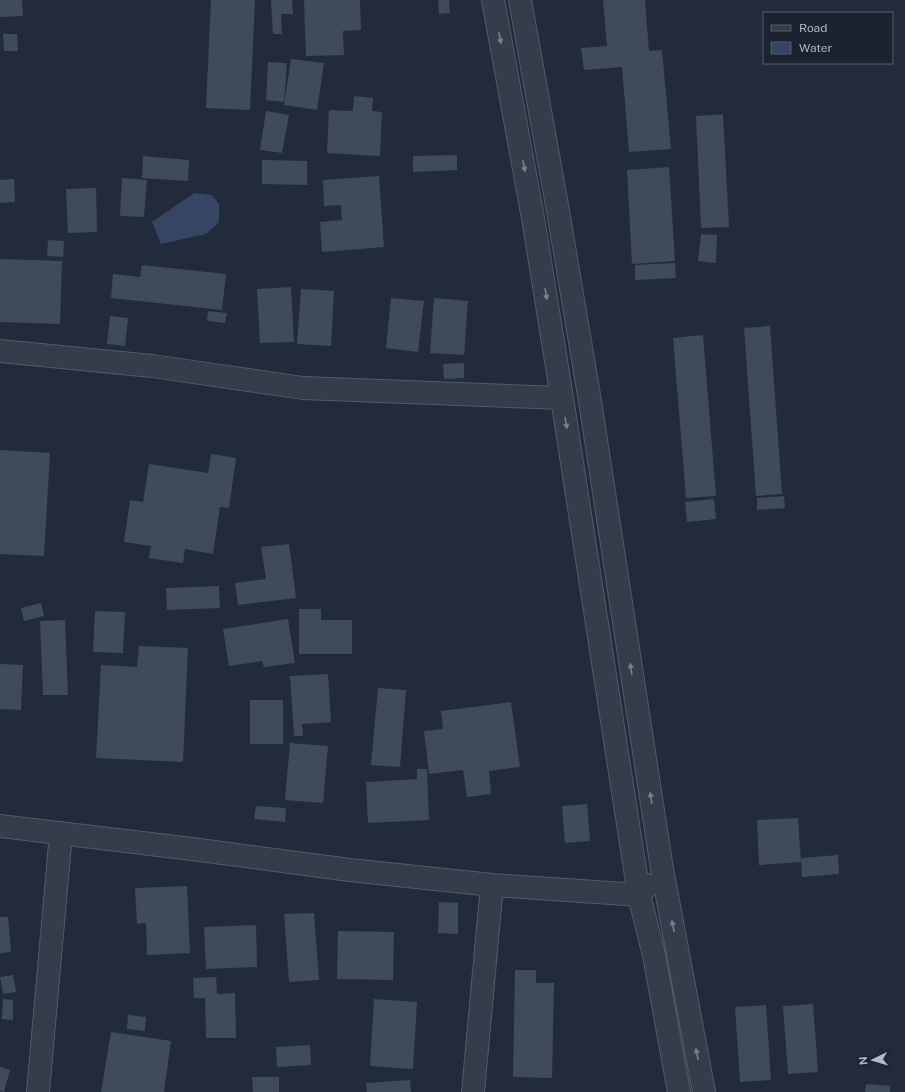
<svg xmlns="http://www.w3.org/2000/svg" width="905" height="1092" font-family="'Public Sans',sans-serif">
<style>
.water{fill:#354563}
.building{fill:#404a5d}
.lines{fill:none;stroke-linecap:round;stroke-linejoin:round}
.minor-casing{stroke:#535a69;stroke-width:24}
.minor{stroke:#353d4b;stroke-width:22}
.oneway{fill:#79808f}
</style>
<rect width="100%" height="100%" fill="#222b3b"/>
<path class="water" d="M194,193l18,2 7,9v18l-13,12 -45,10 -9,-22z"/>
<path class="building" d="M0,0h22l1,16 -23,1z
M211,0h44l-5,110 -44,-2z
M271,0h21l1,14h-12l1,20h-9z
M304,0h56l1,30 -18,1 1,24 -38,1z
M438,0h11l1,13 -11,1z
M603,0h42l4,51 13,-1 9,99 -42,3 -7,-85 -38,3 -3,-22 26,-2z
M3,34h14l1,17h-14z
M291,59l33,4 -7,47 -33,-5z
M268,62l19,1 -3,39 -18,-2z
M354,96l19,2 -1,13 10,1 -2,44 -53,-3 2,-43 24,1z
M266,111l23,4 -7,38 -22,-3z
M723,114l6,113 -28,1 -5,-112z
M457,155v15l-44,2v-16z
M143,156l46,4 -1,21 -46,-3z
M262,160l45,1v24l-45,-1z
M669,167l6,94 -43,3 -5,-94z
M379,176l5,71 -62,5 -2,-30 22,-2 -1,-15 -17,1 -1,-26z
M122,178l25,2 -3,37 -24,-1z
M14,179l1,23 -15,1v-23z
M96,188l1,44 -29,1 -2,-44z
M701,234l16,1 -1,28 -18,-2z
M48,240l16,1 -1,16 -16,-1z
M0,259l62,2 -2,63 -60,-2z
M675,263l1,15 -41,2v-15z
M142,265l84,9 -4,36 -111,-12 2,-24 27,3z
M291,287l3,55 -34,1 -3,-54z
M301,289l33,2 -3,55 -34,-2z
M391,298l33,3 -6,51 -32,-4z
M434,298l34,3 -4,54 -34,-2z
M208,311l19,2 -2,10 -18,-2z
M110,316l18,2 -3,28 -18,-2z
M770,326l12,168 -26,2 -12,-168z
M703,335l13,161 -30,2 -13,-160z
M464,363v15l-20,1 -1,-15z
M0,450l50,3 -6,103 -44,-2z
M211,454l25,4 -7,50 -9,-1 -7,47 -28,-5 -2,14 -34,-5 2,-12 -27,-4 6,-42 13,2 6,-38 59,9z
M784,496l1,12 -28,2v-12z
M714,499l2,20 -29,3 -2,-20z
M289,544l7,54 -58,7 -3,-22 31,-4 -5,-32z
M219,586l1,22 -53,2 -1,-22z
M41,603l3,13 -20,5 -3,-13z
M299,609h22v11h31v34h-53z
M95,611l30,1 -2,41 -30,-1z
M288,619l7,44 -31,4 -2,-6 -33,5 -6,-37z
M65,620l3,75h-25l-3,-74z
M139,646l49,2 -5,114 -87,-4 5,-93 36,2z
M0,664l23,1 -2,45 -21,-1z
M328,674l3,48 -29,2 1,12h-9l-4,-60z
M378,688l28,2 -6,77 -29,-2z
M250,700h33v44h-33z
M511,702l9,65 -31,4 2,23 -24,3 -4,-27 -34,4 -5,-43 19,-2 -2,-18z
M290,743l38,3 -5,57 -38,-3z
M417,769h10l2,51 -61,3 -2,-41 51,-3z
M587,804l3,37 -25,2 -3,-37z
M256,806l30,2 -1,14 -31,-3z
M798,818l3,44 -42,3 -2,-45z
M838,855l1,19 -37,3 -1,-19z
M187,886l3,67 -43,2 -1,-32 -9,1 -2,-36z
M439,902l19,1v31l-20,-1z
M314,913l5,67 -30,2 -5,-68z
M0,917h8l3,35 -11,1z
M256,925l1,42 -51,2 -2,-42z
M338,931l56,1 -1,48 -56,-1z
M515,970h21v13h18l-2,95 -39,-1z
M13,975l3,17 -13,2 -3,-17z
M216,977l1,17 18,-1 1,45h-30l-1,-40h-11l-1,-20z
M3,999l10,1v20l-11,-1z
M374,999l43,3 -4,67 -43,-3z
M813,1004l5,68 -30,2 -5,-68z
M766,1005l5,75 -31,2 -5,-75z
M128,1015l18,2 -1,14 -18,-2z
M111,1032l60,9 -7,51h-63z
M310,1045l1,20 -34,2 -1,-20z
M0,1067l10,3 -6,22 -4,-1z
M252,1077h27v15h-26z
M410,1080l1,12h-44l-1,-9z
M866,1084l24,2v6h-25z"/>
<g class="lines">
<defs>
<path id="minor" d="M493,0l40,218 29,180 77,497 15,60 25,137
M520,0l38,211 31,184 73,474 42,223
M0,351l152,15 151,22 259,10
M0,826l192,23 158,21 142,15 147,10 9,-10
M38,1092l23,-259
M473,1092l19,-207"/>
</defs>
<use href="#minor" class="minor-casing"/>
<use href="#minor" class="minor"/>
</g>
<defs><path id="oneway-solid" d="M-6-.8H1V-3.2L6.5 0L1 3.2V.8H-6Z"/></defs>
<g class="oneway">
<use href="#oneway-solid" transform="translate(500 38) rotate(79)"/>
<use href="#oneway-solid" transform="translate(524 166) rotate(79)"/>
<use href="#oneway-solid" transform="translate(546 294) rotate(81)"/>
<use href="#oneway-solid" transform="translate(566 423) rotate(81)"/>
<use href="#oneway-solid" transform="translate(631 669) rotate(-99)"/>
<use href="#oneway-solid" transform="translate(651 798) rotate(-99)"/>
<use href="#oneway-solid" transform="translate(673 926) rotate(-101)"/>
<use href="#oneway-solid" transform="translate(697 1054) rotate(-101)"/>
</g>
<rect x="763" y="12" width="130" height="52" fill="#1b2230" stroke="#575e6c"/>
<rect x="771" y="25" width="20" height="6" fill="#353d4b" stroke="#575e6c"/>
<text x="799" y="32" font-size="12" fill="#b0b7c7">Road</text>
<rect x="771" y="42" width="20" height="12" fill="#354563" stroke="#575e6c"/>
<text x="799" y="52" font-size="12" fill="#b0b7c7">Water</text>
<g transform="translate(873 1060) rotate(265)" stroke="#1b2230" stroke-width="3" paint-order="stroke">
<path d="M0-3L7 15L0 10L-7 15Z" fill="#b0b7c7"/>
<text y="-6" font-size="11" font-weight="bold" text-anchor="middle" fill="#b0b7c7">N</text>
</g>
</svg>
